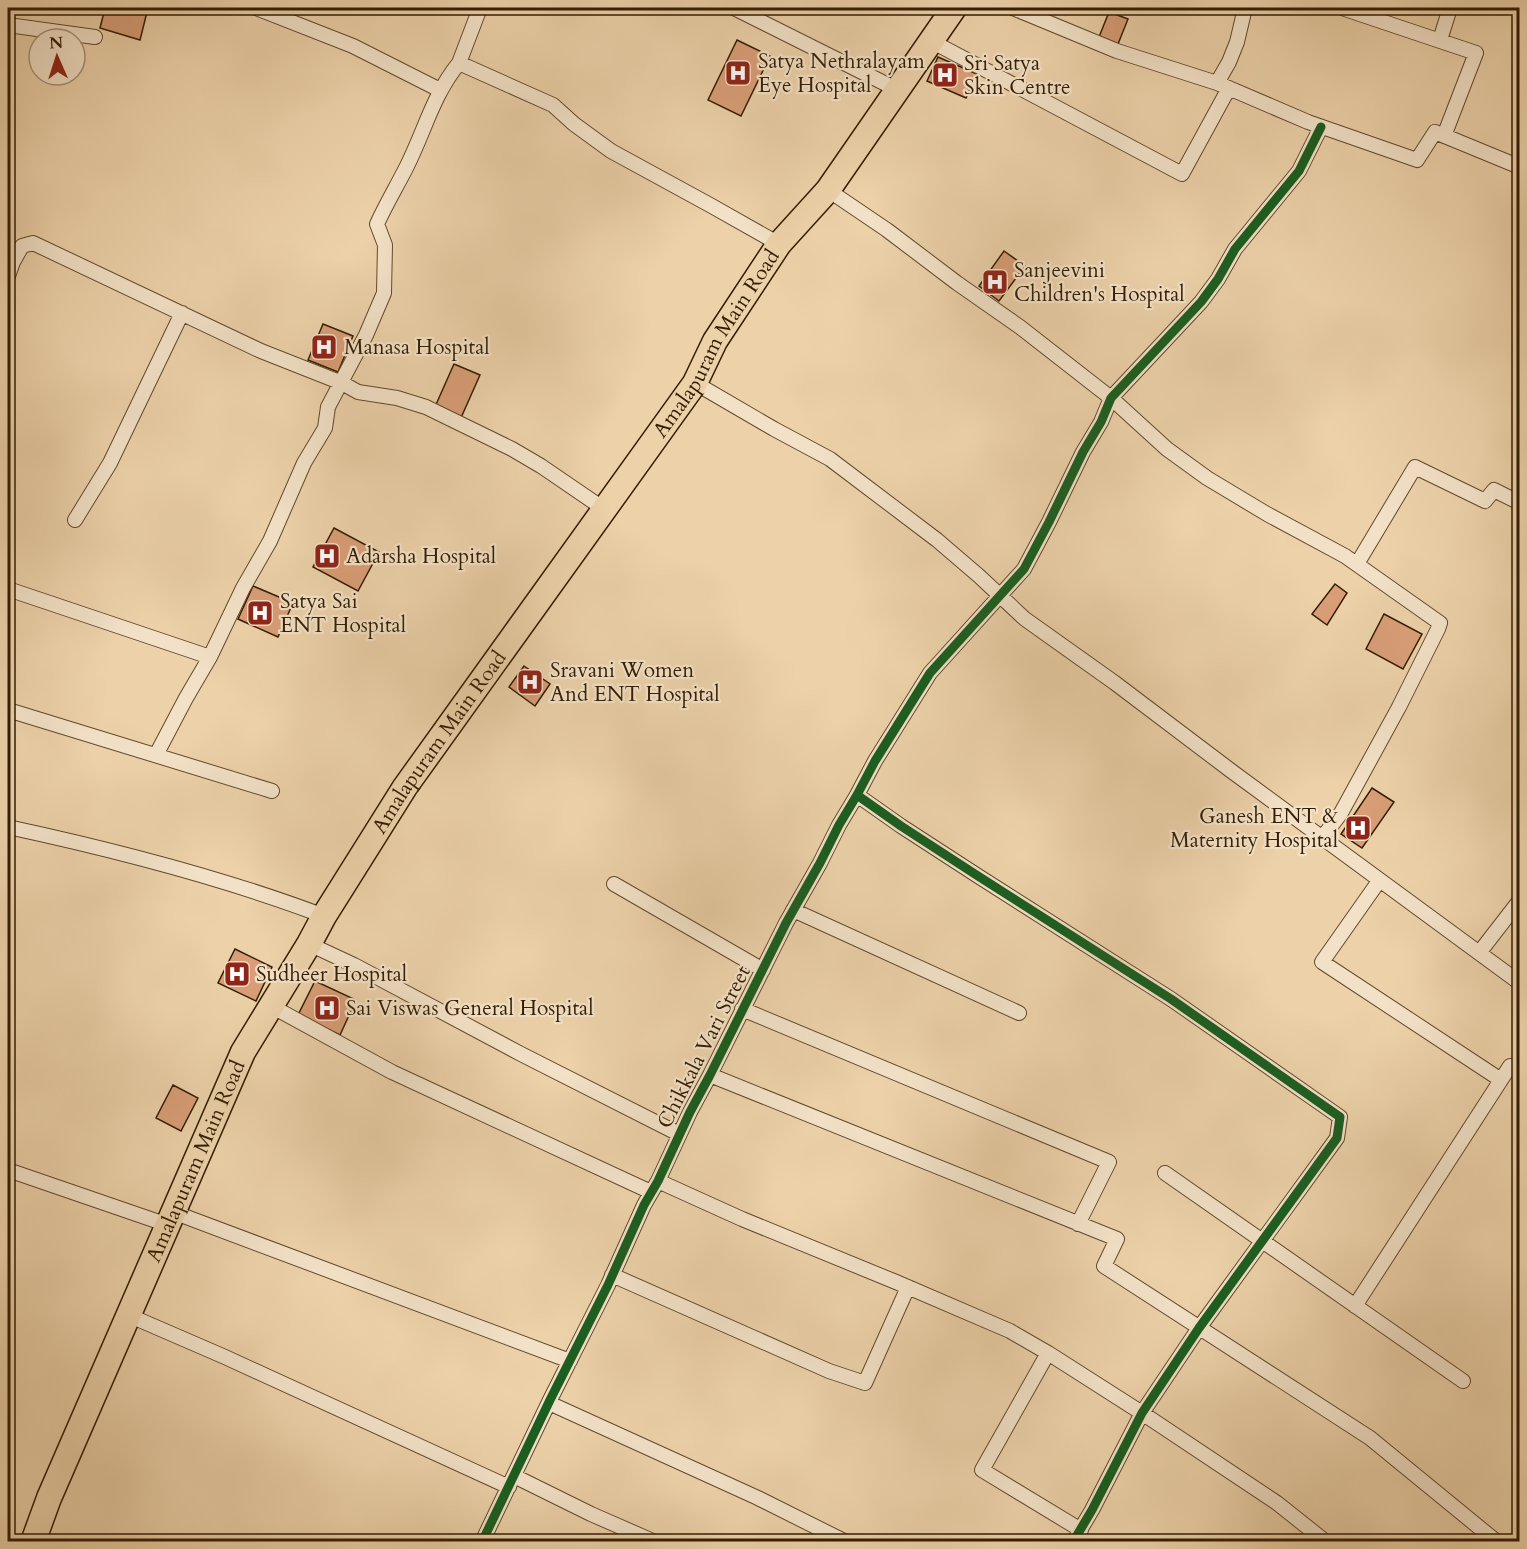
<svg xmlns="http://www.w3.org/2000/svg" width="1527" height="1549" font-family="Cardo,serif">
<style>
.building{fill:#d99e77;stroke:#331d03;stroke-width:1.5}
.lines{fill:none;stroke-linecap:round;stroke-linejoin:round}
.minor-casing{stroke:#614a2c;stroke-width:16}
.trunk-casing{stroke:#331d03;stroke-width:27}
.minor{stroke:#f3e1c7;stroke-width:14}
.trunk{stroke:#ecd1a9;stroke-width:24}
.cycleway-casing{stroke:#f3e1c7;stroke-width:13}
.cycleway{stroke:#1b5e20;stroke-width:9}
.labels{text-anchor:middle;dominant-baseline:central;stroke-width:4.5;stroke-linejoin:round;paint-order:stroke}
.poi-label{font-size:21px;fill:#331d03;stroke:#f3e1c7;text-anchor:start}
.street-label{font-size:21px;fill:#331d03;stroke:#f3e1c7}
</style>
<rect width="100%" height="100%" fill="#ecd1a9"/>
<filter id="stains"><feTurbulence type="fractalNoise" baseFrequency=".00333" numOctaves="4"/><feColorMatrix values="0 0 0 0 .2 0 0 0 0 .09 0 0 0 0 .02 0 0 0 .5 -.17"/></filter>
<radialGradient id="worn" r=".72"><stop offset=".6" stop-color="#630" stop-opacity="0"/><stop offset="1" stop-color="#630" stop-opacity=".3"/></radialGradient>
<path class="building" d="M105,8h43l-8,32 -40,-12z
M1109,12l19,7 -10,25 -19,-7z
M737,40l33,16 -29,60 -33,-16z
M938,57l39,17 -11,24 -39,-17z
M1004,251l21,15 -26,35 -20,-15z
M323,324l30,12 -15,36 -30,-12z
M454,364l26,11 -20,45 -26,-11z
M334,528l45,24 -21,39 -45,-24z
M1335,584l12,9 -20,32 -15,-11z
M253,586l40,17 -15,34 -40,-18z
M1384,614l38,20 -19,35 -37,-20z
M524,666l26,18 -15,22 -26,-19z
M1372,788l22,14 -32,46 -21,-14z
M235,949l37,18 -16,34 -38,-18z
M315,981l41,19 -16,35 -42,-20z
M173,1085l25,13 -17,33 -25,-13z"/>
<g class="lines">
<defs>
<path id="minor" d="M256,8l97,38 87,44
M480,8l-21,55 94,42 21,19 37,27 99,54 69,39
M734,8l164,82
M1013,8l104,43 100,32 91,39 109,38 18,-28 85,35
M1342,8l134,45 -32,83
M8,25l87,12
M1440,40l10,-32
M931,41l251,133 47,-86
M1217,83l12,-21 8,-20 8,-34
M828,190l59,40 70,53 63,44 91,71 56,51 40,29 60,36 78,42 95,67 -2,6 -39,78 -58,106 -19,25
M8,276l5,-14 9,-16 11,-3 228,108 81,32 16,9 39,6 29,9 86,42 29,17 63,43
M695,383l79,46 56,30 107,81 42,36 46,43 90,64 115,87 290,213
M75,520l35,-57 72,-150
M1357,564l58,-97 70,34 9,-11 26,13
M8,589l202,68
M8,710l264,81
M156,755l30,-57 24,-41 33,-69 27,-47 34,-78 21,-35 3,-21 38,-72 18,-42 1,-48 -8,-21c9,-20 20,-38 30,-58 18,-36 26,-71 52,-103
M857,795l44,31 77,50 193,123 169,118 -3,21 -138,190 -57,85 -50,97 -19,32
M8,827c107,23 213,50 316,89
M1379,881l-57,81 179,118
M614,884l149,86
M793,910l226,103
M309,944l45,21 167,89 158,80
M1479,953l41,-53
M271,1006l121,66 259,120
M742,1009l367,153 -31,62
M710,1075l407,164 -13,27 266,172 127,104
M8,1170l160,55
M1165,1173l298,208
M658,1181l84,38 154,63 114,49 38,22 94,60 135,90 49,39
M173,1212l397,149
M612,1275l217,96 36,12 43,-96
M1355,1306l155,-240
M128,1315l97,42 284,130
M1048,1353l-66,117 99,60
M549,1403l209,95 88,44
M514,1476l77,38 64,28
M482,1542l68,-142 58,-115 36,-80 14,-24 32,-69 20,-37 76,-152 34,-60 19,-38 18,-30 18,-34 55,-88 94,-104 25,-47 34,-70 18,-30 10,-24 90,-96 17,-23 17,-30 64,-78 22,-44"/>
<g id="trunk">
<path id="s1" d="M33,1542l16,-44 194,-446 66,-108 15,-28 81,-129 290,-404 20,-42 64,-97 49,-54 126,-182"/>
</g>
</defs>
<use href="#minor" class="minor-casing"/>
<use href="#trunk" class="trunk-casing"/>
<use href="#minor" class="minor"/>
<use href="#trunk" class="trunk"/>
<defs>
<path id="cycleway" d="M857,795l44,31 77,50 193,123 169,118 -3,21 -138,190 -57,85 -50,97 -19,32
M482,1542l68,-142 58,-115 36,-80 14,-24 32,-69 20,-37 76,-152 34,-60 19,-38 18,-30 18,-34 55,-88 94,-104 25,-47 34,-70 18,-30 10,-24 90,-96 17,-23 17,-30 64,-78 22,-44"/>
</defs>
<use href="#cycleway" class="cycleway-casing"/>
<use href="#cycleway" class="cycleway"/>
</g>
<defs>
<symbol id="hospital-square" viewBox="-11 -11 22 22"><rect x="-9" y="-9" width="18" height="18" rx="4" fill="#8f2418" stroke="#f3e1c7"/><path d="M-5-5h3v3.5h4V-5h3V5h-3V1.5h-4V5h-3Z" fill="#fff"/></symbol>
</defs>
<g fill-rule="evenodd">
<use href="#hospital-square" x="723" y="58" width="30" height="30"/>
<use href="#hospital-square" x="930" y="60" width="30" height="30"/>
<use href="#hospital-square" x="980" y="267" width="30" height="30"/>
<use href="#hospital-square" x="309" y="332" width="30" height="30"/>
<use href="#hospital-square" x="312" y="541" width="30" height="30"/>
<use href="#hospital-square" x="245" y="598" width="30" height="30"/>
<use href="#hospital-square" x="515" y="667" width="30" height="30"/>
<use href="#hospital-square" x="1343" y="813" width="30" height="30"/>
<use href="#hospital-square" x="222" y="959" width="30" height="30"/>
<use href="#hospital-square" x="312" y="993" width="30" height="30"/>
</g>
<g class="labels">
<g class="poi-label">
<text x="758" y="61">Satya Nethralayam<tspan x="758" dy="24">Eye Hospital</tspan></text>
<text x="964" y="63">Sri Satya<tspan x="964" dy="24">Skin Centre</tspan></text>
<text x="1014" y="270">Sanjeevini<tspan x="1014" dy="24">Children's Hospital</tspan></text>
<text x="344" y="347">Manasa Hospital</text>
<text x="346" y="556">Adarsha Hospital</text>
<text x="280" y="601">Satya Sai<tspan x="280" dy="24">ENT Hospital</tspan></text>
<text x="550" y="670">Sravani Women<tspan x="550" dy="24">And ENT Hospital</tspan></text>
<text x="1338" y="816" text-anchor="end">Ganesh ENT &amp;<tspan x="1338" dy="24">Maternity Hospital</tspan></text>
<text x="256" y="974">Sudheer Hospital</text>
<text x="346" y="1008">Sai Viswas General Hospital</text>
</g>
<g class="street-label">
<text stroke="none"><textPath href="#s1" startOffset="1386">Amalapuram Main Road</textPath></text>
<text stroke="none"><textPath href="#s1" startOffset="900">Amalapuram Main Road</textPath></text>
<text transform="translate(704 1047) rotate(-63)">Chikkala Vari Street</text>
<text stroke="none"><textPath href="#s1" startOffset="414">Amalapuram Main Road</textPath></text>
</g>
</g>
<rect width="1527" height="1549" fill="none" stroke="#ecd1a9" stroke-width="30"/>
<rect x="9" y="9" width="1509" height="1531" fill="none" stroke="#331d03" stroke-width="3"/>
<rect x="15" y="15" width="1497" height="1519" fill="none" stroke="#331d03" stroke-width="1.5"/>
<g transform="translate(57 57) rotate(357)"><circle r="28" fill="#f3e1c7" stroke="#a69379" stroke-width="1.5"/>
<path d="M0-4.5L10 22L0 15L-10 22Z" fill="#8f2418"/>
<text y="-9" font-size="16" font-weight="bold" text-anchor="middle" fill="#331d03">N</text>
</g>
<rect width="100%" height="100%" filter="url(#stains)"/>
<rect width="100%" height="100%" fill="url(#worn)"/>
</svg>
